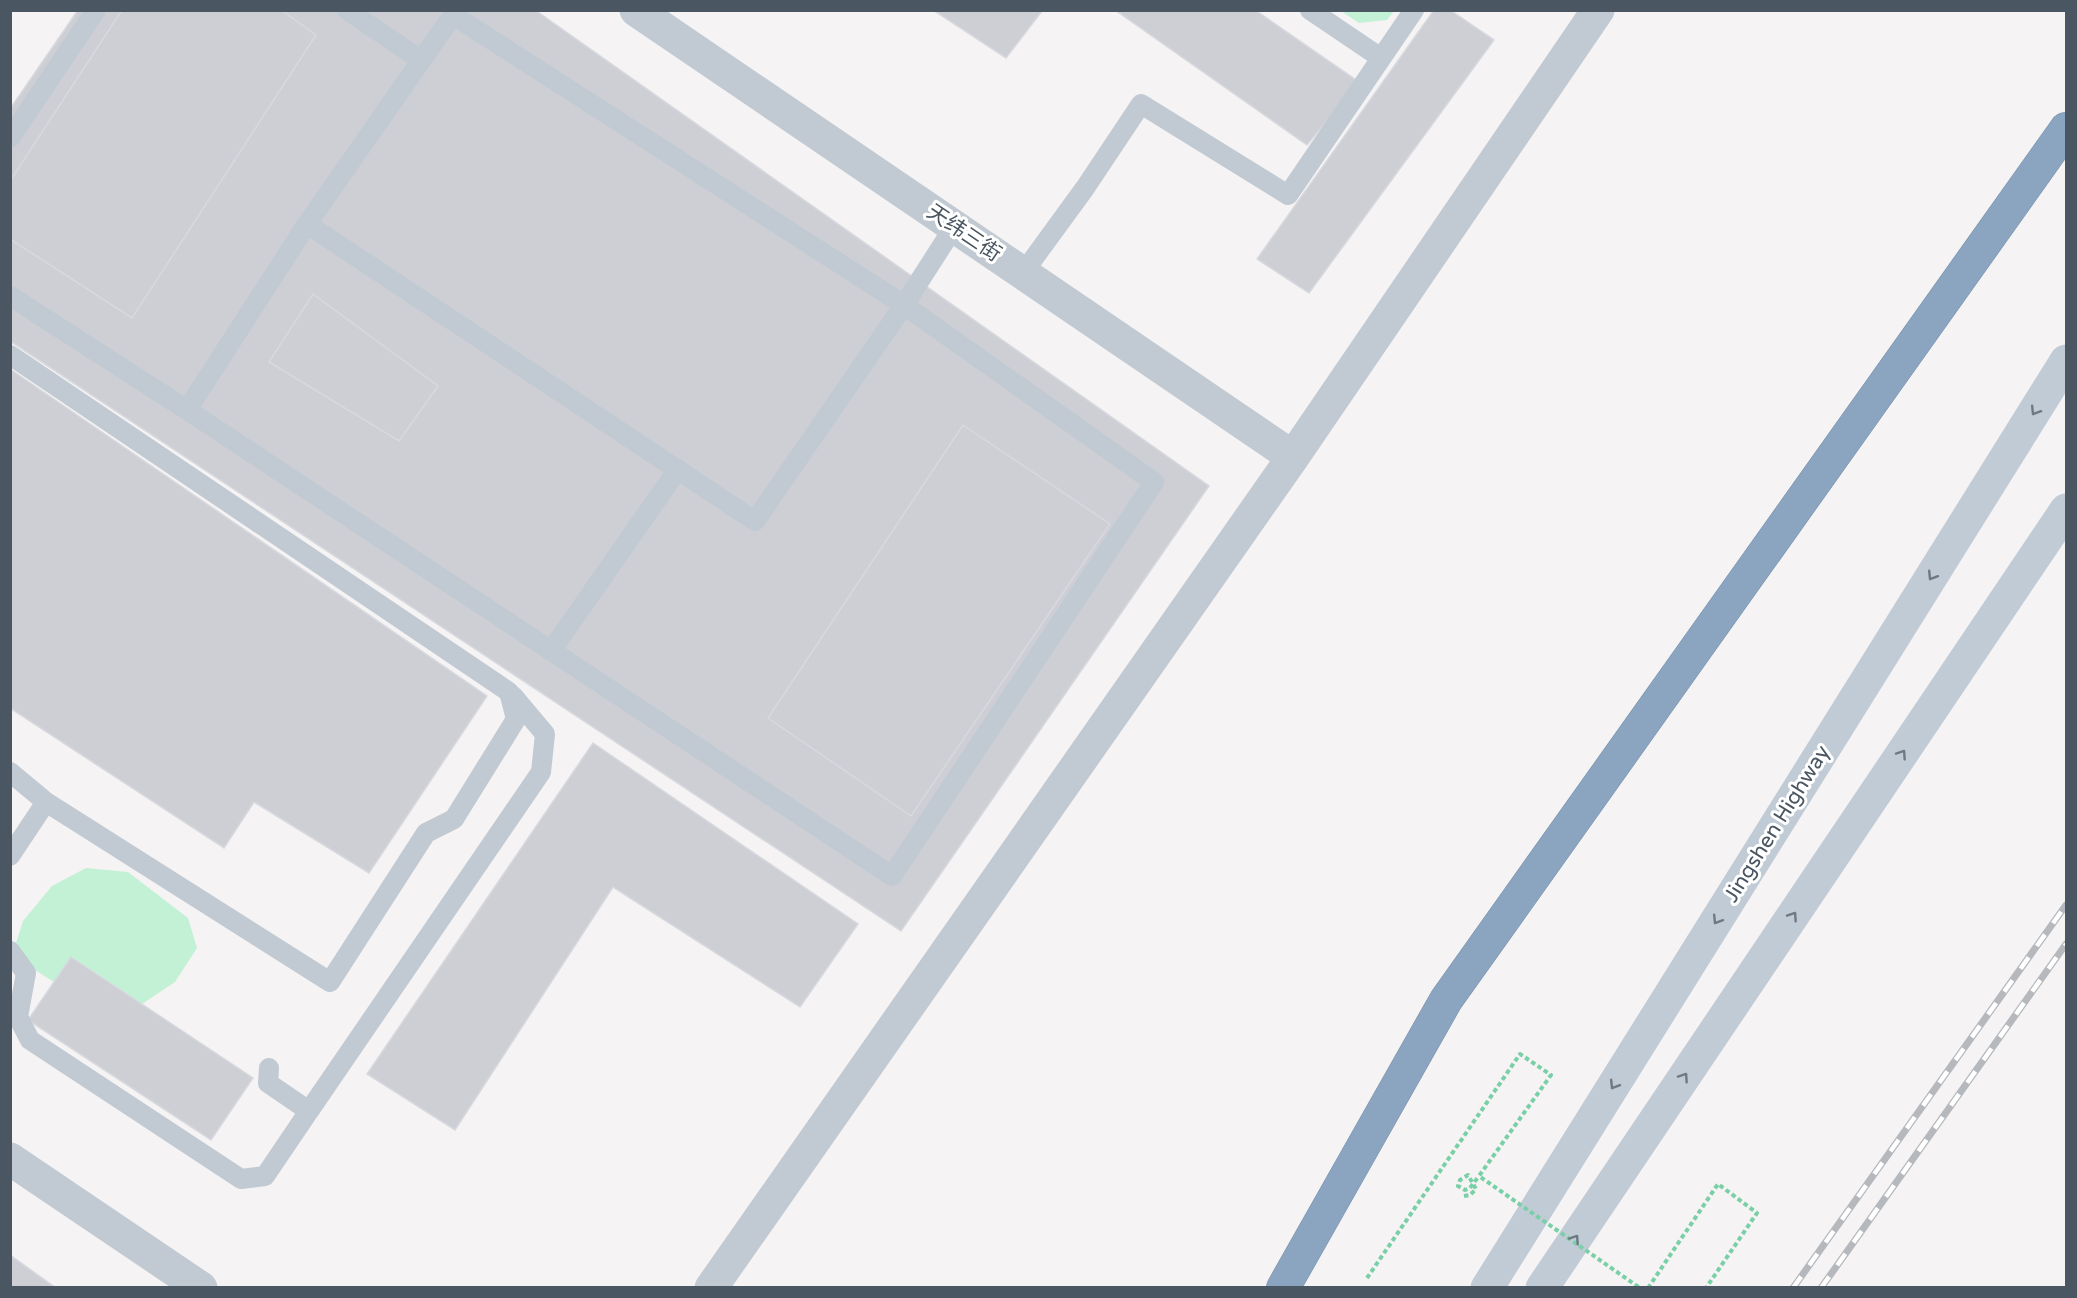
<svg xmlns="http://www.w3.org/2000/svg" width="2077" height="1298" font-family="'Varela Round','Noto Sans SC',sans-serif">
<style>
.green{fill:#c3f1d5}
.building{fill:#cdcfd5;stroke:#d7d9de;stroke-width:1.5}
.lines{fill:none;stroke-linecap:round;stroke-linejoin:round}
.highway-casing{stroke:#7690ad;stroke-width:34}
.path{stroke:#7ad0a6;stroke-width:4;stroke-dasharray:4.5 3;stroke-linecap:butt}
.lane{stroke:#c1cad2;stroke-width:20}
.street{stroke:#c1cad2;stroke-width:33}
.secondary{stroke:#c1cbd6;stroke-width:33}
.highway{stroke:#8ba5c1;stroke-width:33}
.rail-casing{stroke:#b5b8bd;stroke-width:7}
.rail{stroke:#fff;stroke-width:4.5;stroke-dasharray:14;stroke-linecap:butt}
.path-bridge{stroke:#7ad0a6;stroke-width:4;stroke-dasharray:4.5 3;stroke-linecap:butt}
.oneway{stroke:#6e7984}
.labels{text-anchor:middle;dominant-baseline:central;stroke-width:6;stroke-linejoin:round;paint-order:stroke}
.street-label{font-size:21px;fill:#4a5661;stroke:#fff}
</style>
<rect width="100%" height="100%" fill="#f5f3f3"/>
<path class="green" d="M1341,11h53l-7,9 -28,3z
M86,868l42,4 60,46 9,30 -22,34 -33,22 -71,-47 -17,25 -30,-19 -8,-20 7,-22 29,-35z"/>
<path class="building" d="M78,10h457l674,476 -308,445 -891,-590v-232z
M122,10h159l35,25 -184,283 -122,-79v-58z
M933,10h108l1,1 -36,47z
M1115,10h140l104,72 -52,63z
M1434,10h16l44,30 -185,253 -52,-34z
M313,294l125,92 -39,55 -130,-79z
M10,369l477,327 -118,177 -115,-71 -30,46 -214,-140z
M963,425l147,99 -199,292 -143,-98z
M593,743l265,181 -58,83 -187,-120 -158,243 -88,-56z
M71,957l182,121 -42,62 -183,-120z
M10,1255l46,33h-46z"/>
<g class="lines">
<defs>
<path id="highway" d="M1283,1288l163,-288 620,-871"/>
</defs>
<use href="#highway" class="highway-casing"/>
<path class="path" d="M1464,1196l6,-1 6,-6 -8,-14 -8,5 -2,6 7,4 5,-2 9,-12
M1648,1288l70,-104 39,29 -51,75"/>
<path class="lane" d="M347,10l74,50
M1310,10l71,48
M10,138l86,-128
M307,224l146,-209 451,290 250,177 -262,394 -705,-466 120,-186 448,297 149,-216 50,-78
M1023,273l62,-85 56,-84 147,91 126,-185
M10,296l177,114
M10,355l499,337 7,27 -62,100 -28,14 -96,149 -284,-180 -36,-30
M551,651l127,-182
M10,856l36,-54
M10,951l16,22 -8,44 12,23 211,139 24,-3 44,-65 -41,-28 1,-15
M309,1111l232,-339 4,-38 -32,-38"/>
<path class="street" d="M636,10l657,447
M10,1159l191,129
M711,1288l582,-831 305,-447"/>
<path class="secondary" d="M1487,1288l579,-927
M1542,1288l524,-778"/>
<use href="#highway" class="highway"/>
<defs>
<path id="rail" d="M1793,1288l273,-383
M1821,1288l245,-344"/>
</defs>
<use href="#rail" class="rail-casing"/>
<use href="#rail" class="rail"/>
<path class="path-bridge" d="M1367,1278l153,-224 31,21 -72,101 161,112"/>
</g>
<defs><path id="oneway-chevron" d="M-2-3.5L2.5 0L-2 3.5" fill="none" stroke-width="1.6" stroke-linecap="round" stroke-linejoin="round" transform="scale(1.5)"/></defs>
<g class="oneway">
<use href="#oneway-chevron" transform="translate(2035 411) rotate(122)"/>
<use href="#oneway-chevron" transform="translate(1932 576) rotate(122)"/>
<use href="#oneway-chevron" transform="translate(1902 754) rotate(-56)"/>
<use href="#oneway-chevron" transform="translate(1793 916) rotate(-56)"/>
<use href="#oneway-chevron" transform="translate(1717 920) rotate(122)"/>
<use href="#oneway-chevron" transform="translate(1684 1077) rotate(-56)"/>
<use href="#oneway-chevron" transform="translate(1614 1085) rotate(122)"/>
<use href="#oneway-chevron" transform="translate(1575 1239) rotate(-56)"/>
</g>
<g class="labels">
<g class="street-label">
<text transform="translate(964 233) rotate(34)">天纬三街</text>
<text transform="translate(1777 824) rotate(-58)">Jingshen Highway</text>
</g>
</g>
<rect width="2077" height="1298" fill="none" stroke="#4a5661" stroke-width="24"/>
</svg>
